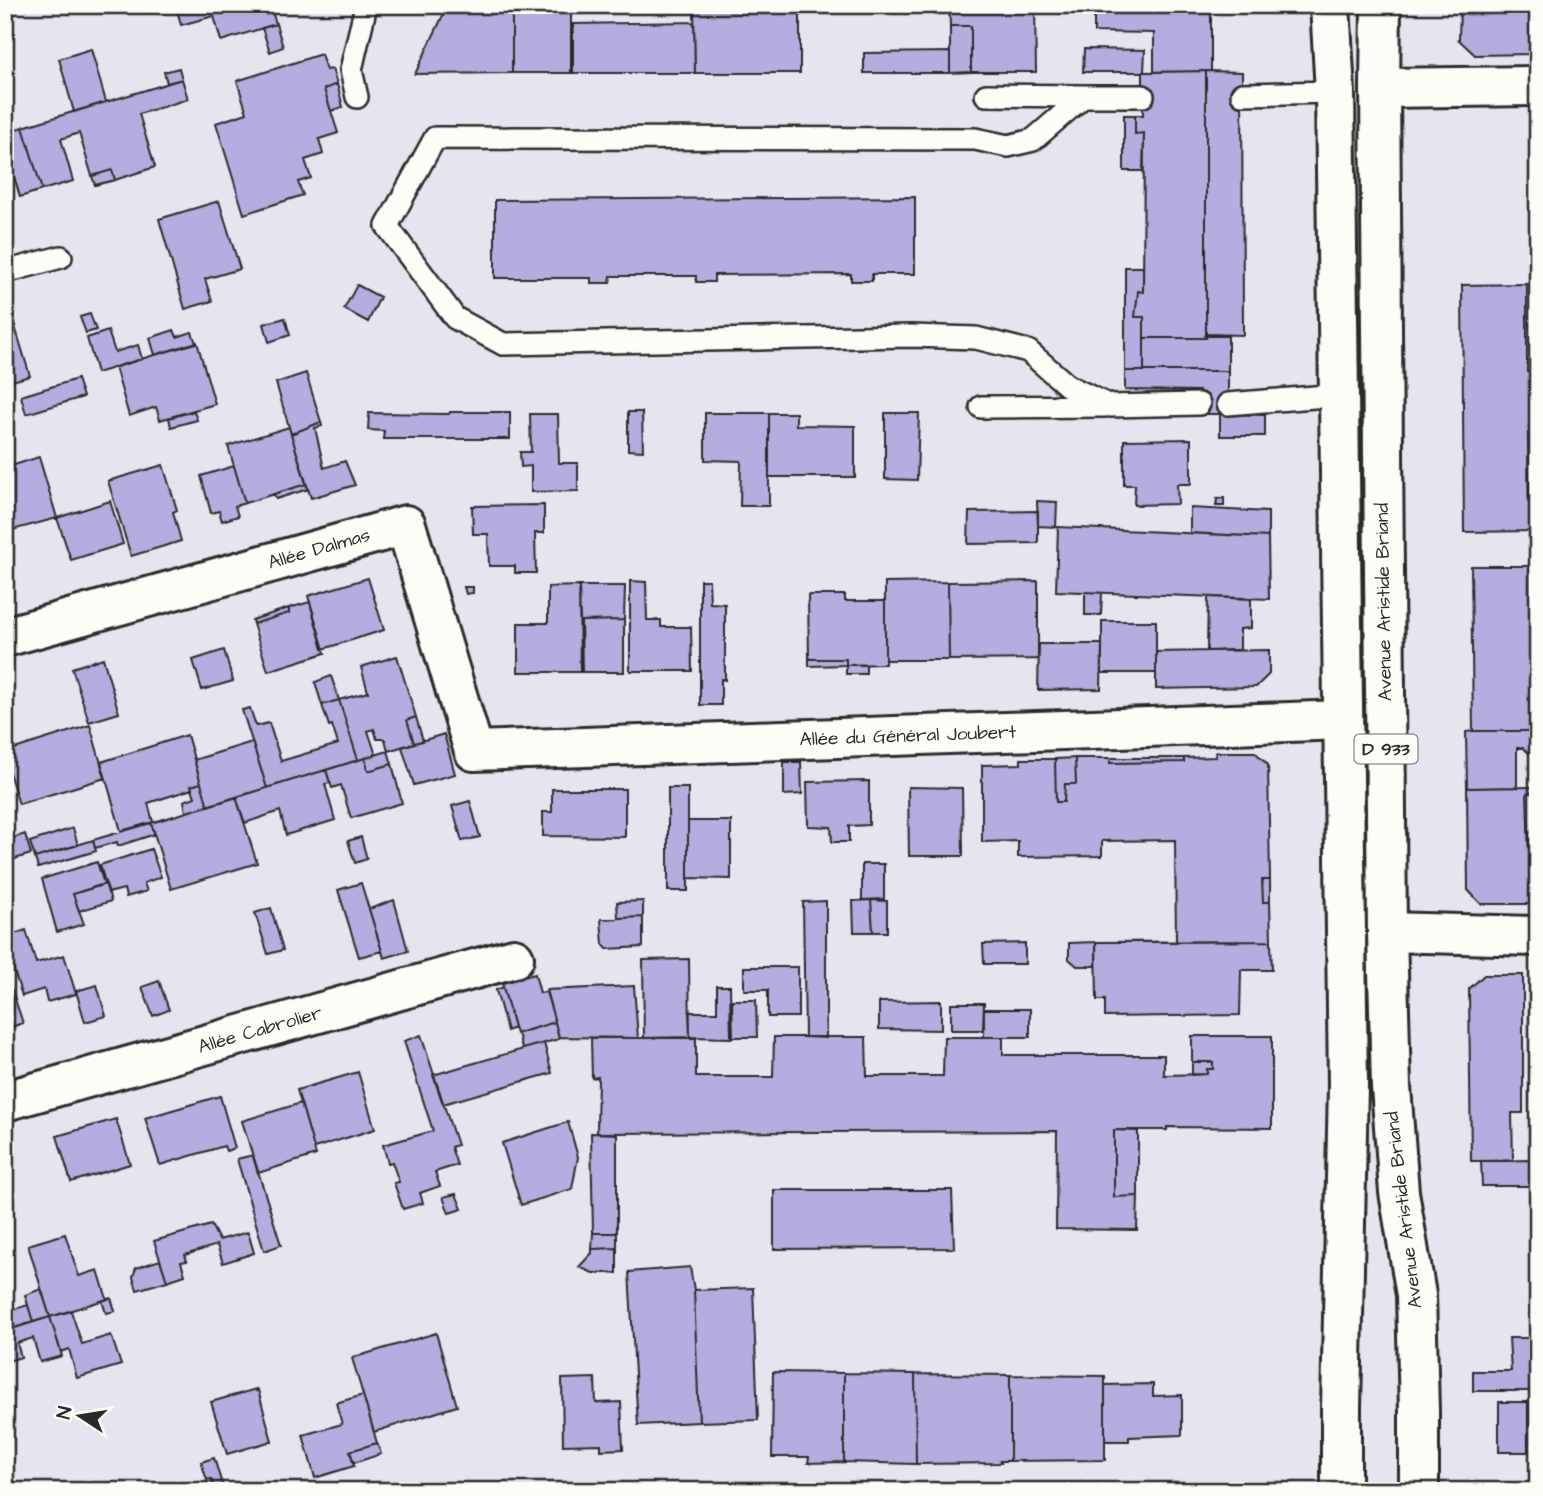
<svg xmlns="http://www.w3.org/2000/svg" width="1543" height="1496" font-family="'Architects Daughter',sans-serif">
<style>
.building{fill:#b5addf;stroke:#2b2b2b;stroke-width:2}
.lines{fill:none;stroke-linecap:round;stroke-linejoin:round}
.service-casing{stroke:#2b2b2b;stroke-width:26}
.minor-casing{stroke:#2b2b2b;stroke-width:44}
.primary-casing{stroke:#2b2b2b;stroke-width:44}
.service{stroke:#fdfcf7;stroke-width:21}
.minor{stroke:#fdfcf7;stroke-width:38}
.primary{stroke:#fdfcf7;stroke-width:38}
.labels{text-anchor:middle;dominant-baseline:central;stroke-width:5;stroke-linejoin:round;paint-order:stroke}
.shield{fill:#fdfcf7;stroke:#6a6a68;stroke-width:2}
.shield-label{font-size:18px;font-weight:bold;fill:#2b2b2b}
.street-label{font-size:19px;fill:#2b2b2b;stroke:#fdfcf7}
</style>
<rect width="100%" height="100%" fill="#e7e4f0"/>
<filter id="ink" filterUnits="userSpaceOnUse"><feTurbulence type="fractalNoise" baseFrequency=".0143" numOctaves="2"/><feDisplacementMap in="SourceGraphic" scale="14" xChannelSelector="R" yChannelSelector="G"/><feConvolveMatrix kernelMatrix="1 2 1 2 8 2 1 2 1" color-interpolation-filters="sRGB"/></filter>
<g filter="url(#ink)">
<path class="building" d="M176,5h94l6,19 -55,17 -7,-25 -33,9z
M448,5h64v68l-97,1z
M512,5h59v68h-59z
M694,5h106v68h-105z
M949,5h86l1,67h-65v-46h-21z
M1094,5h117v66l-57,1v-39l-60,-1z
M1472,5h46v4l-46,1z
M1531,9v7h7v38l-63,1 -17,-16 1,-1 1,-28z
M694,22l1,51h-122v-49z
M276,24l7,23 -13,5 -8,-24z
M950,26h21v46l-21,1z
M91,49l15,53 -32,10 -15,-53z
M1084,49l61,1 -1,22h-61z
M950,52v21h-86v-20z
M321,54l5,16 6,-1 5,15 -13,5 14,44 -19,6 4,15 -18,6 6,18 -13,4 5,13 -59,19 -28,-91 31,-10 -10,-32z
M179,68l3,11 -15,4 -3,-11z
M1206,71v267h-62v-21h-9l3,-26 5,1 1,-159 -9,1v-19h8v-43z
M1206,71l36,1 1,263 -37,-1z
M182,79l6,20 -49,15 16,53 -40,13 -3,-10 -20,6 -13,-43 -18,6 12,42 -31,9 -19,-63z
M337,84l6,23 -12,4 -7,-22z
M1124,115h11v19l9,-1 -1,38h-19z
M23,127l19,63 -22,7 -11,-38 -4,1v-27z
M112,170l3,10 -20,5 -3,-9z
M915,197v77h-43v7h-21v-7l-137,1v7h-18v-6h-85l-1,7h-19v-5h-96v-78z
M219,201l21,68 -35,10 7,22 -27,8 -26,-90z
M1125,267h18v25l-5,-1 -3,26h9v54h-19z
M1527,284v88h11v61h-10l1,67h9v31l-74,1 -2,-247z
M357,285l23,12 -12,25 -24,-13z
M90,314l6,16 -10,3 -6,-16z
M285,318l5,17 -21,7 -5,-18z
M14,323l16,53 -25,7v-57z
M174,330l3,7 15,-5 4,11 -41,12 -5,-17z
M108,331l7,21 23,-7 4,14 -45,14 -10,-35z
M1205,336h23v35h-84v-33h62z
M197,342l18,62 -55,16 -4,-13 -27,9 -14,-49z
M1125,371h103v43h-29v-23l-74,-1z
M306,373l15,49 -30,12 -15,-51z
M77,379l6,18 -57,17 -5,-18z
M194,411l3,9 -26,7 -2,-9z
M450,412h60v27h-127l1,-8 -16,-1 1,-17 80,1z
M628,412h14l1,39 -15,-1z
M705,413h64v93h-29l1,-45 -36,-1z
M769,413h27v12l59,1v51h-86z
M885,413h34l-2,67 -32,-1z
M530,414h28l1,49h19v28l-47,1v-26l-10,1 -1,-15h11z
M1220,414l45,1v21h-45z
M321,422l1,4 -7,2 9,40 21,-7 10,24 -44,13 -20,-64z
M289,427l17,57 -61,19 -17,-57z
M1191,439v45h-14l1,20 -44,1 1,-20h-11v-45z
M39,457l18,61 -52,14v-64z
M163,465l14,45 -4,2 8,29 -50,15 -23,-75z
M234,466l11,37 -10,3 3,10 -16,5 -3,-10 -8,2 -10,-37z
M306,484l2,5 -32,10 -2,-5z
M1224,498v8h-8l1,-7z
M110,501l13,43 -52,16 -14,-42z
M1037,501l20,1 -1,25 -18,-1z
M544,505v28h-9l1,40h-21v-7h-26l-1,-32h-15l-1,-28z
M1190,508l78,4v25l-78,-4z
M1038,511v32l-70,1 1,-32z
M1058,527l210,10 1,62 -213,-8z
M1471,566h67v165h-65z
M368,578l16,52 -61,19 -15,-53z
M700,580h9l1,23 15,1v76l-4,-1v26h-21z
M630,581l16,1 1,38h14v7h30l1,44h-62z
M1038,581v78l-89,1 -1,-78z
M948,582l1,78h-64v-77z
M579,586h46l-1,34 -44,1z
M579,586l1,86h-62v-49h30v-36z
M464,587h9v6l-7,1z
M1085,593h17l-1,22h-16z
M808,595h37v6h40v63l-39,1v-6h-37z
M1208,597l43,2v29l-11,1v21l-33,1z
M310,602l15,51 -57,18 -15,-47 36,-11v-5z
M289,608v5l-36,11 -1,-4z
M624,620v52h-42l-1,-51z
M1102,621h54v52h-54z
M1039,644h63l-1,45 -63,1z
M224,650l9,31 -31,9 -9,-30z
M1269,650v24l-13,13 -100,2v-37z
M397,656l19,61 -9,3 7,23 -26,8 -3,-12h-8l-3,-10 -6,2 8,24 -18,5 -19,-60 29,-8 -7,-25z
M103,658l16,55 -30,9 -17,-54z
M809,659h37v6l-37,1z
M846,665h20v9h-20z
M331,676l8,24 -17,5 -7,-23z
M339,700l19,60 -91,28 -25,-78 8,-2 6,18 13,-3 12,38 57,-17 -6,-19 -3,1 -7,-21z
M416,717l7,24 -9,2 -7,-23z
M90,725l15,53 -86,26 -14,-44v-8z
M1473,731h65v22h-9l-6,-5h-6v39l-50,1 -1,-56z
M444,734l11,40 -41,11 -12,-38z
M187,735l14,48 -10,3 1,3 -44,14 5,19 -32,9 -20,-69z
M252,742l15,46 -59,18 -14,-46z
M388,751l4,13 -24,7 -3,-13z
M1215,752h40l13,13 2,115h-8l1,22 7,-1 1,40 -95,1 -1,-102 -73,1v15l-84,1v-16l-36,1v-77l39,-1v-5h34l1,43h8l1,-18h11l-1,-26h35v5l74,-1v-4l32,-1z
M365,758l3,13 24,-7 10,39 -51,15 -10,-33 -9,3 -6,-18z
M1075,758l1,26h-11l-1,18h-8l-1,-43z
M1110,758h74v4l-74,1z
M784,762h17l1,32 -18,1z
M326,770l4,13 -5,1 10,36 -49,15 -6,-24 -35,12 -9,-26z
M869,781v44l-20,1v16h-17l-1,-15 -23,-1 -1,-44z
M201,783l7,23 -22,6 -2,-11 11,-4 -4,-11z
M908,787l54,1 1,68h-54z
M1535,787v5l-8,1 2,55h9v56h-57l-13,-14 -1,-102z
M668,788h20v103h-20z
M552,789h73v48l-82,-1v-24h9z
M236,797l21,66 -86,26 -20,-66z
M470,801l10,36 -18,4 -10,-35z
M688,821h43v58l-43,-1z
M151,823l4,11 -37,12 -1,-4 -22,6 -2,-8z
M73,828l5,17 -43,13 -5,-16z
M25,834l6,20 -23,7 -3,-10v-10z
M361,837l6,22 -12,4 -7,-22z
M93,840l3,11 -58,17 -3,-10z
M151,849l10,28 -17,6 3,8 -21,6 -2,-8 -16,4 -8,-28z
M97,862l7,22 -31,10 11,30 -27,8 -15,-53z
M862,864h22v35l-22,1z
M1262,880h8v21l-7,1z
M361,883l21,68 -23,6 -21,-67z
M106,884l5,17 -32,10 -6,-17z
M394,900l14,51 -24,7 -15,-49z
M871,900l16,1v31h-14z
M871,900l2,32h-19l-1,-31z
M643,901v16l-25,1 -1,-16z
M826,901v137l-21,-1 -2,-135z
M271,908l12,42 -15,4 -13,-41z
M643,917v30l-36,2 -4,-5 -2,-25z
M26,930l10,33 28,-8 12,39 -29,8 -3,-13 -22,7 -17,-53v-6z
M1271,941l1,29h-31l-1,45 -135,2v-17h-8l-1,-58z
M1096,942v24h-19l-8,-7v-16z
M1025,943v21h-41l-1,-20z
M689,959l1,78 -46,1 -1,-78z
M744,967h54v50h-30v-27h-24z
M5,970l18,53 -18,6z
M535,974l5,19 6,-1 9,30 -39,12 -14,-51z
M1484,975h39v138h-11l1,48h-42l-2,-172z
M159,981l10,29 -16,6 -11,-29z
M97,985l9,31 -21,6 -9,-31z
M634,986l4,52 -79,-1 -13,-47z
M717,986h13l1,52 -41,-1 -1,-25h28z
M503,987l11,41 -7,3 -11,-41z
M732,1000h24l1,37h-24z
M941,1001v29l-62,-1v-27z
M951,1003h33l-1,27h-32z
M984,1009h46v28h-46z
M555,1022l4,17 -37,10 -4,-16z
M421,1035l36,110 -6,2 6,18 -22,7 5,14 -20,7 3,10 -20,6 -9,-26 5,-1 -7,-20 -4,1 -5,-18 50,-14 -29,-90z
M1192,1036h80v92l-105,-1v3h-53v67l24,-1 -1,34 -81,-1 1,-98 -460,2 1,-56 -6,1 -1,-40h105v39h77l1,-40h92l1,39h76l1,-39h59v18h161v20l43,-1v-5h6v-7h-21z
M544,1043l8,30 -109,31 -10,-29z
M1192,1062h21v7h-6v5l-15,1z
M358,1072l17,57 -61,19 -17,-58z
M220,1096l15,52 -9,3 -2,-5 -64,19 -15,-47z
M301,1103l15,52 -58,18 -16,-52z
M116,1119l14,45 -59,18 -14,-46z
M568,1122l10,35 -6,32 -51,16 -19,-62z
M1114,1130l24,1v65l-24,1z
M591,1133l26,1v99h-24z
M253,1155l28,90 -17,6 -27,-92z
M1530,1160l1,26h-49l-1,-25z
M5,1172l6,18 -6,1z
M774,1190h178l2,58 -180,1z
M456,1194l6,15 -13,4 -6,-16z
M211,1225l8,15 29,-8 6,21 -31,10 -6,-18 -32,10 2,6 -6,1 4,13 -18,6 -13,-40z
M593,1233h24v15l-25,1z
M65,1234l14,42 19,-6 9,29 -57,18 -22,-72z
M617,1248v25h-24l-14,-6 13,-14v-4z
M160,1260l7,21 -30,9 -4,-13 3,-9z
M690,1267l4,23 5,132 -61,3 -9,-153z
M753,1288l5,132 -59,2 -5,-132z
M41,1289l9,28 -17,5 -8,-27z
M111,1298l4,13 -9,2 -4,-12z
M28,1305l5,17 -25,8 -3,-10v-8z
M71,1311l11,33 29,-9 10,30 -44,13 -8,-29 -8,3 -11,-35z
M50,1317l12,39 -22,6 -7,-24 -16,5 4,14 -16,5v-31z
M436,1333l21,73 -83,26 -22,-74z
M1509,1338h29v53h-65v-20h38z
M773,1372l71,1v89l-36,1 1,-6h-37z
M844,1373l71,1 1,90 -72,-2z
M915,1374l95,1v86h-10l1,2 -85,1z
M1010,1375l95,1v84l-95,1z
M595,1378l1,25 25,-1 2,47 -22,1v-6l-38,1 -1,-66z
M1153,1384v12l29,-1v40l-53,2v4h-24v-56z
M256,1389v2l2,-1 14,51 -45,13 -16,-52z
M363,1395l14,48 -27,8 4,15 -39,12 -12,-43 39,-11 -6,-21z
M1499,1402h29v50h-29z
M377,1443l4,11 -27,9 -4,-12z
M214,1458l10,33h-9l-4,-12 -4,1 -6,-18z"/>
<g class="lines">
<defs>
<path id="service" d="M1242,94l93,-2
M986,95l98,1
M1143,96h-59l-51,44 -25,6 -33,-7 -540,-1 -48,88 68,92 48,26 407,-8 66,2 52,13 40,35 42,20 89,-2
M357,97l-6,-27 15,-65
M5,272l56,-15
M1228,404l111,-9
M981,407l124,-1"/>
<path id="minor" d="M1380,88l158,-2
M5,637l401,-112 68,226 869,-31
M1387,932l151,4
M5,1101l509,-143"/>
<path id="primary" d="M1330,5l5,87 13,993 -7,323v83
M1381,5l-1,83 7,844 4,155 8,105 17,103 3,117v79"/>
</defs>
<use href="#service" class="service-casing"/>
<use href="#minor" class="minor-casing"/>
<use href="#primary" class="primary-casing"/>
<use href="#service" class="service"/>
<use href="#minor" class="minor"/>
<use href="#primary" class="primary"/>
</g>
</g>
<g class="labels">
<rect class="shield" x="1354.5" y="734.5" width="63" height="29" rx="5"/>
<g class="shield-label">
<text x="1386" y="749">D 933</text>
</g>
<g class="street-label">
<text transform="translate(319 549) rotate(-16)">Allée Dalmas</text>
<text transform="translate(1384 602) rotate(-91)">Avenue Aristide Briand</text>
<text transform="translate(908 736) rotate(-2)">Allée du Général Joubert</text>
<text transform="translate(260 1030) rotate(-16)">Allée Cabrolier</text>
<text transform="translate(1404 1210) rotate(-97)">Avenue Aristide Briand</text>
</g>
</g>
<rect width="1543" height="1496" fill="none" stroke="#fdfcf7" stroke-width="28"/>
<rect x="14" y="14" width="1515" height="1468" fill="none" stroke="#2b2b2b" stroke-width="2.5" filter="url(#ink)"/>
<g transform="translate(80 1416) rotate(282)" stroke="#fdfcf7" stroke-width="5" paint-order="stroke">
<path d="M0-5L12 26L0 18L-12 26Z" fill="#2b2b2b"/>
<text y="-10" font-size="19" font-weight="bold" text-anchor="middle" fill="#2b2b2b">N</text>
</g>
</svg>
